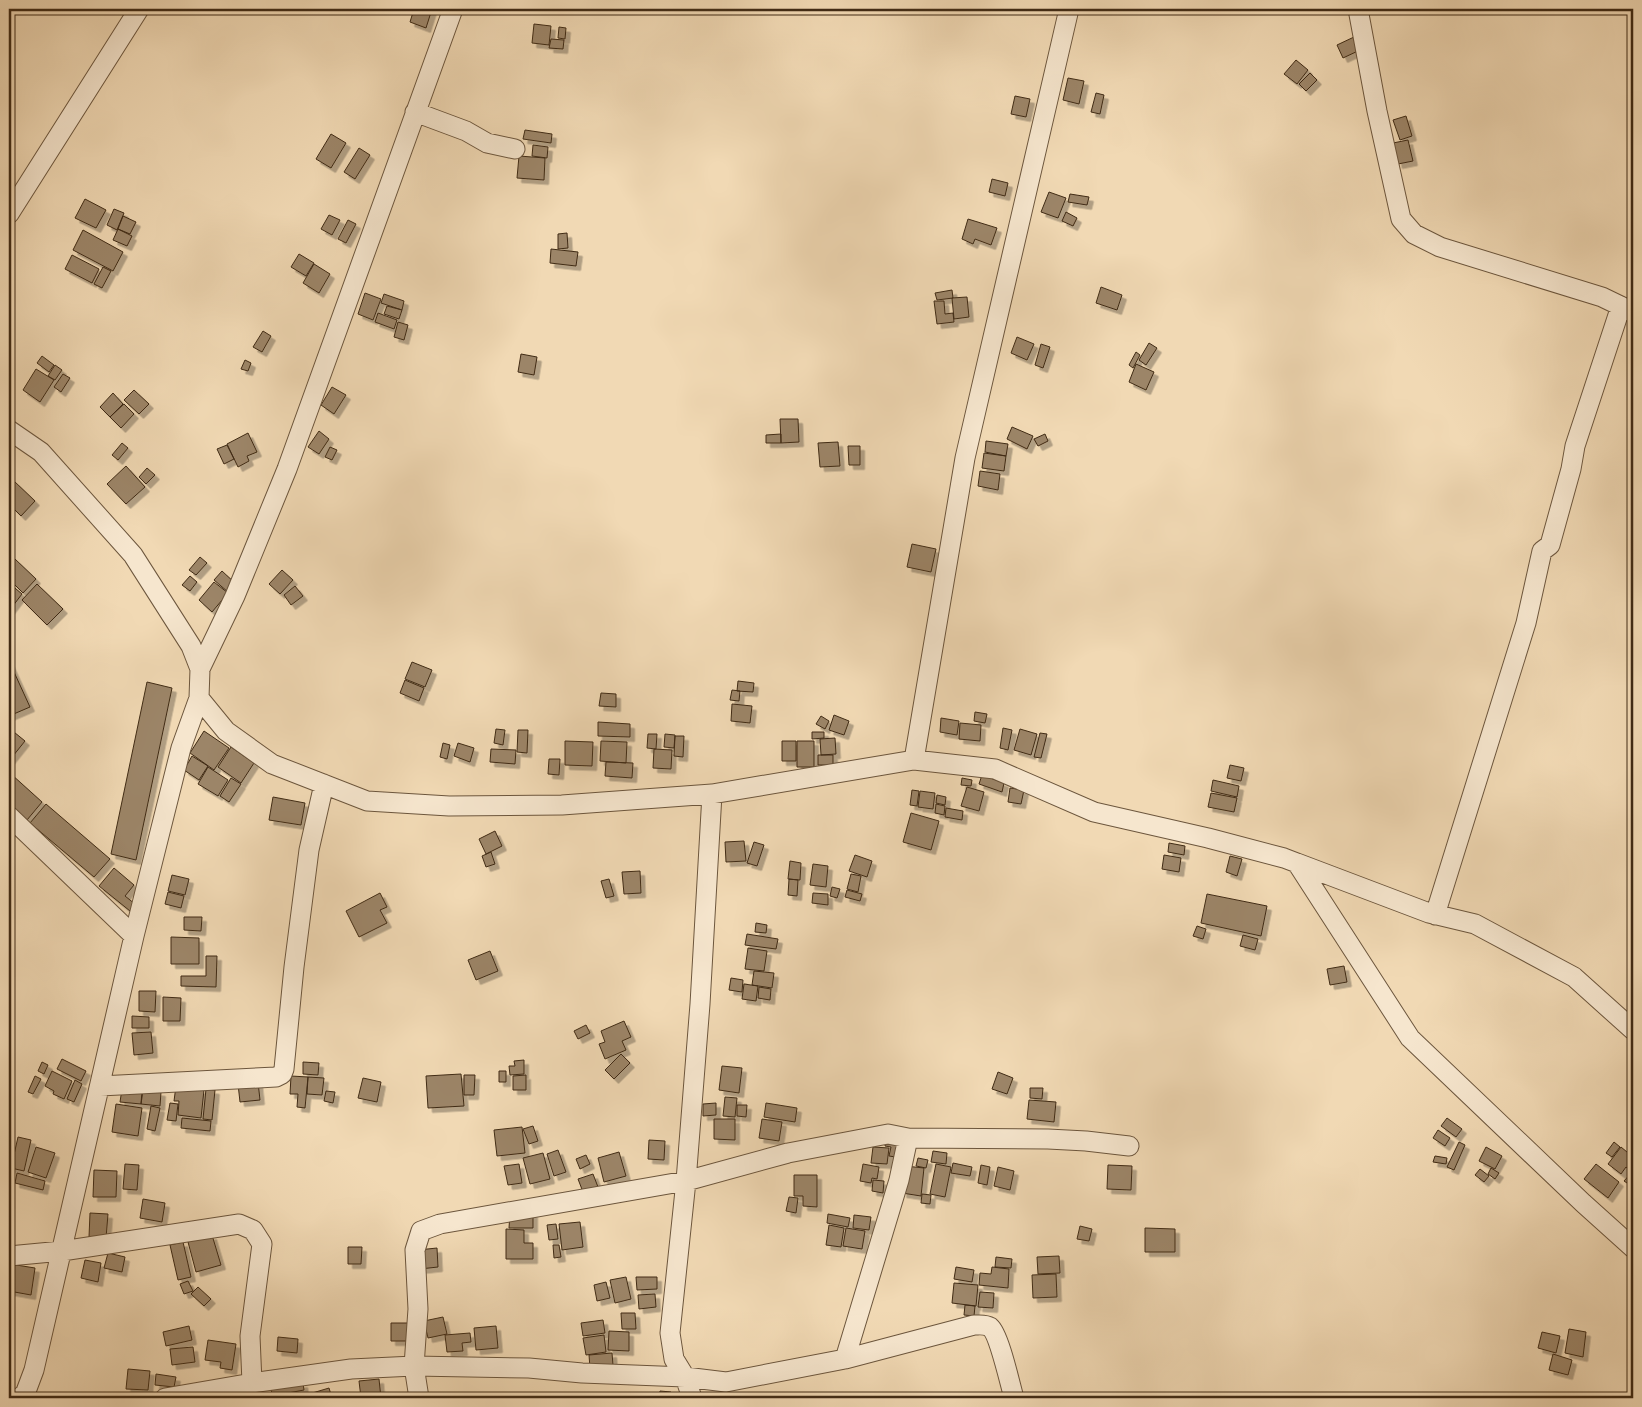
<svg xmlns="http://www.w3.org/2000/svg" width="1642" height="1407" font-family="'Sorts Mill Goudy',serif">
<style>
.building{fill:#9c8568;stroke:#402b15;filter:url(#shadow)}
.lines{fill:none;stroke-linecap:round;stroke-linejoin:round}
.street-casing{stroke:#6c563d;stroke-width:21}
.street{stroke:#f6e6ce;stroke-width:19}
</style>
<defs>
<filter id="shadow"><feDropShadow dx="4.5" dy="4.5" stdDeviation="0" flood-color="#0004"/></filter>
</defs>
<rect width="100%" height="100%" fill="#f1d9b4"/>
<filter id="stains"><feTurbulence type="fractalNoise" baseFrequency=".004" numOctaves="4"/><feColorMatrix values="0 0 0 0 .2 0 0 0 0 .09 0 0 0 0 .02 0 0 0 .5 -.17"/></filter>
<radialGradient id="worn" r=".72"><stop offset=".6" stop-color="#630" stop-opacity="0"/><stop offset="1" stop-color="#630" stop-opacity=".3"/></radialGradient>
<path class="building" d="M414,9h18l-6,19 -16,-6z
M534,24l17,2 -2,19 -17,-2z
M559,27l7,1 -1,11 -7,-1z
M1354,37l6,13 -17,8 -6,-13z
M551,39l13,1 -1,9 -14,-1z
M1296,60l12,10 -11,14 -13,-10z
M1310,73l7,7 -11,11 -7,-7z
M1068,78l16,3 -5,23 -16,-4z
M1096,93l8,2 -4,19 -9,-2z
M1015,96l15,3 -4,18 -15,-3z
M1406,116l6,20 -12,4 -7,-20z
M525,130l27,4 -1,9 -28,-4z
M331,134l15,9 -15,25 -15,-9z
M1408,140l5,21 -15,3 -5,-21z
M533,145l15,2 -1,11 -15,-2z
M359,148l11,7 -15,24 -11,-7z
M519,156l26,2 -1,22 -27,-2z
M992,179l16,4 -3,13 -16,-4z
M1049,192l17,6 -8,20 -17,-6z
M1070,194l19,3 -2,8 -19,-3z
M85,199l21,11 -10,18 -21,-10z
M114,209l10,4 -7,17 -10,-5z
M1066,212l11,6 -4,8 -11,-5z
M329,215l11,5 -8,15 -11,-6z
M123,216l13,6 -6,12 -12,-5z
M968,219l29,9 -6,17 -16,-6 -2,5 -11,-5z
M348,220l8,4 -10,19 -8,-4z
M118,229l14,7 -5,10 -14,-6z
M83,230l40,22 -10,19 -40,-21z
M567,233l1,15 -10,1v-15z
M551,249l27,3 -2,14 -26,-3z
M299,254l15,9 -8,13 -15,-9z
M72,255l27,14 -7,14 -27,-14z
M314,264l16,10 -11,19 -16,-10z
M103,267l8,4 -9,17 -8,-4z
M1101,287l21,8 -5,15 -21,-7z
M952,290l1,8 -16,2 -2,-7z
M365,293l16,6 -8,21 -15,-6z
M384,294l20,7 -2,9 -21,-7z
M967,297l2,20 -15,2 -2,-21z
M934,301h10l1,13 8,-1 1,9 -17,2z
M387,306l15,4 -3,9 -15,-5z
M378,313l19,7 -3,9 -19,-7z
M398,322l10,3 -4,15 -10,-3z
M263,331l8,5 -9,16 -9,-5z
M1017,337l17,7 -7,16 -16,-7z
M1149,343l8,5 -11,17 -7,-5z
M1041,344l9,3 -7,21 -8,-3z
M1136,352l4,3 -7,13 -4,-3z
M521,354l16,3 -3,18 -16,-3z
M42,356l12,9 -5,7 -12,-9z
M245,360l6,3 -3,8 -7,-2z
M1136,364l18,8 -8,18 -17,-8z
M55,365l7,5 -7,10 -7,-4z
M36,369l18,11 -14,22 -17,-12z
M63,374l7,4 -9,14 -7,-5z
M332,387l14,8 -12,19 -13,-9z
M134,390l15,14 -10,10 -15,-14z
M113,393l10,11 -13,13 -10,-10z
M124,404l10,10 -13,14 -11,-11z
M780,419h18l1,23 -18,1z
M1012,427l21,9 -6,13 -20,-10z
M319,431l10,8 -10,15 -11,-7z
M248,433l9,19 -10,4 2,5 -11,6 -11,-23z
M781,434v9h-15v-8z
M1045,434l3,7 -10,5 -4,-7z
M986,441l22,3 -2,12 -21,-4z
M838,442l2,24 -20,1 -2,-24z
M122,443l6,5 -10,12 -6,-5z
M227,445l7,14 -10,5 -7,-15z
M848,446h12v19h-11z
M330,447l7,3 -5,10 -7,-3z
M984,453l22,3 -2,15 -22,-3z
M126,466l19,21 -19,17 -19,-20z
M147,468l8,7 -9,9 -7,-7z
M980,471l20,3 -2,16 -20,-4z
M14,481l21,20 -14,15 -12,-12v-18z
M912,544l24,5 -5,23 -24,-5z
M200,557l7,6 -11,12 -7,-5z
M15,559l21,20 -13,14 -14,-14v-14z
M282,570l11,10 -13,14 -11,-10z
M222,571l14,13 -8,8 -14,-12z
M190,576l7,6 -7,9 -8,-6z
M214,582l14,11 -16,19 -13,-12z
M9,583l13,11 -13,17z
M37,584l26,25 -16,16 -25,-25z
M295,586l8,10 -12,9 -7,-10z
M9,661l21,46 -21,9z
M412,662l20,8 -7,17 -20,-8z
M405,680l19,8 -5,13 -19,-8z
M738,681l16,2 -1,9 -16,-1z
M147,682l25,6 -36,172 -25,-6z
M732,690l8,1 -1,10 -9,-1z
M601,693l15,1v13l-17,-1z
M732,704l20,2 -2,17 -19,-2z
M975,712l12,2 -2,9 -11,-2z
M834,715l15,6 -5,14 -15,-5z
M821,716l8,5 -4,8 -9,-5z
M941,718l18,3 -2,14 -17,-3z
M598,722l32,2v13l-32,-1z
M960,723l21,2 -1,16 -21,-2z
M9,728l16,13 -16,20z
M1003,728l9,2 -4,20 -8,-2z
M496,729l9,1 -2,15 -9,-2z
M1020,729l17,5 -6,21 -17,-5z
M518,730h10l-1,23 -10,-1z
M204,731l25,17 -15,22 -24,-17z
M812,732h12v6l-12,1z
M1040,733l7,1 -6,24 -7,-1z
M648,734h9l-1,15 -9,-1z
M665,734l10,1 -1,13 -10,-1z
M675,736h9l-1,21 -9,-1z
M835,738l1,16 -15,1 -1,-16z
M565,741l28,1 -1,24 -27,-1z
M601,741l26,1 -1,21 -26,-2z
M782,741h14v20h-14z
M797,741h17v26h-17z
M443,743l7,2 -3,14 -7,-2z
M458,743l16,5 -4,14 -16,-6z
M231,747l23,16 -13,20 -23,-16z
M491,749l25,1 -1,14 -25,-2z
M654,749l18,1 -1,19 -18,-1z
M818,755h15v10h-15z
M192,756l16,10 -9,14 -15,-10z
M549,759h11l-1,16 -11,-1z
M606,762l27,1 -1,15 -27,-2z
M1230,765l14,3 -3,13 -14,-3z
M208,767l20,13 -10,16 -20,-12z
M11,774l31,28 -15,18 -18,-16v-27z
M982,775l22,8 -2,9 -23,-8z
M231,778l10,6 -12,18 -9,-6z
M962,778l10,2 -1,6 -10,-1z
M1213,780l26,6 -2,11 -26,-6z
M967,787l17,5 -5,19 -18,-5z
M1010,788l14,2 -3,14 -13,-2z
M912,790l7,1 -2,15 -7,-1z
M920,791l15,2 -2,16 -15,-2z
M1211,793l26,5 -3,14 -26,-5z
M937,795l9,2 -1,8 -9,-2z
M273,797l32,6 -4,22 -32,-5z
M46,804l64,55 -16,18 -64,-54z
M936,804l9,2 -1,9 -9,-2z
M946,808l17,3 -1,9 -17,-3z
M911,813l28,8 -8,29 -28,-8z
M495,831l7,15 -16,8 -7,-15z
M744,841l2,20 -20,1 -1,-20z
M754,842l10,3 -7,21 -10,-3z
M1169,843l16,3 -1,9 -16,-3z
M491,852l4,12 -9,3 -4,-11z
M855,855l17,6 -5,16 -18,-6z
M1164,855l17,3 -2,14 -17,-3z
M1230,856l12,3 -5,17 -11,-4z
M790,861l11,2 -1,17 -12,-1z
M813,864l15,2 -2,21 -16,-2z
M114,868l20,17 -9,11 10,8 -5,7 -31,-25z
M640,871l1,22 -17,1 -2,-22z
M851,874l10,2 -3,16 -11,-3z
M172,875l17,4 -4,16 -17,-4z
M609,879l5,17 -8,2 -5,-17z
M789,879l9,1 -1,16 -9,-1z
M832,887l8,2 -3,9 -7,-2z
M847,890l15,4 -2,7 -15,-4z
M168,892l16,4 -3,12 -16,-4z
M380,893l7,14 -7,3 7,13 -28,14 -13,-26z
M813,893l15,1v11l-16,-2z
M1207,894l60,12 -6,30 -60,-13z
M184,917h18l-1,14 -17,-1z
M756,923l11,2 -1,8 -11,-1z
M1197,926l9,3 -3,10 -10,-3z
M747,934l31,5 -2,10 -31,-4z
M1243,935l15,4 -3,11 -15,-4z
M171,937l28,1v26h-28z
M748,948l19,3 -3,20 -19,-2z
M490,951l8,20 -22,9 -8,-20z
M206,956h11l-1,31 -35,-1v-10h25z
M1344,966l3,16 -17,3 -3,-16z
M754,971l20,2 -2,15 -20,-3z
M731,978l12,2 -1,12 -13,-2z
M744,984l14,2 -2,15 -14,-2z
M759,987l12,2 -1,11 -12,-2z
M139,991h17l-1,21 -16,-1z
M163,997l18,1 -1,23h-17z
M132,1016l17,1v11h-17z
M624,1021l7,16 -9,4 4,9 -21,9 -6,-15 6,-2 -4,-11z
M586,1025l4,8 -12,6 -4,-8z
M151,1032l2,21 -19,2 -2,-22z
M621,1054l9,9 -16,16 -9,-9z
M62,1059l24,12 -5,10 -24,-12z
M524,1060v14l-14,1 -1,-9h6l-1,-5z
M42,1062l6,3 -4,9 -6,-3z
M303,1062l16,1 -1,12 -15,-1z
M722,1066l20,2 -3,25 -20,-3z
M52,1071l20,10 -8,18 -11,-5 1,-3 -9,-5z
M499,1071h7v11h-7z
M998,1072l15,6 -6,16 -15,-5z
M461,1074l3,32 -36,2 -2,-32z
M464,1075h11l-1,20h-10z
M526,1075v15h-13v-14z
M35,1076l6,3 -8,15 -5,-2z
M291,1076l17,1 -3,31 -8,-1 1,-13h-8z
M308,1077l16,1 -2,17 -15,-1z
M363,1078l18,4 -4,20 -19,-4z
M75,1080l7,4 -8,18 -7,-3z
M258,1082l2,18 -20,2 -2,-18z
M176,1086l28,4 -3,28 -23,-3 1,-14h-5z
M1030,1088h13l-1,11 -12,-1z
M122,1089l20,2 -1,13 -21,-2z
M206,1089l9,1 -3,30 -9,-1z
M143,1090l18,2 -1,14 -19,-2z
M326,1091l9,1 -2,11 -9,-2z
M725,1097l12,1 -2,19 -12,-1z
M1029,1100l27,2 -2,20 -27,-3z
M170,1103l8,1 -2,17 -9,-1z
M716,1103v12l-13,1v-12z
M766,1103l31,5 -2,14 -31,-5z
M116,1104l26,4 -4,28 -26,-4z
M737,1105h10l-1,12 -9,-1z
M151,1106l9,2 -5,23 -8,-2z
M182,1118l29,3 -1,10 -29,-3z
M1447,1118l15,11 -6,8 -15,-11z
M714,1119h21v21l-21,-1z
M762,1119l20,3 -3,19 -20,-3z
M533,1126l5,15 -9,3 -6,-15z
M522,1127l3,26 -28,3 -3,-26z
M1438,1130l12,8 -5,8 -12,-8z
M886,1136l19,3 -3,19 -13,-2 2,-9 -6,-1z
M18,1137l13,3 -7,31 -13,-3z
M649,1140l16,1 -1,19 -16,-1z
M1459,1142l6,3 -11,25 -7,-3z
M1614,1142l6,5 -8,10 -6,-4z
M36,1147l19,6 -9,25 -18,-6z
M873,1147l16,1 -2,16 -16,-1z
M1486,1147l16,9 -7,13 -16,-8z
M1621,1147l12,10v16l-7,-6 -5,7 -13,-10z
M558,1150l8,22 -12,4 -7,-22z
M933,1151l14,2 -1,11 -15,-2z
M619,1152l7,24 -22,6 -6,-24z
M543,1153l7,26 -20,5 -7,-26z
M586,1155l4,9 -10,5 -4,-10z
M1435,1156l12,2 -1,6 -13,-2z
M918,1158l10,2 -2,8 -10,-2z
M953,1163l19,4 -2,9 -19,-3z
M125,1164l14,1 -2,25 -14,-1z
M519,1164l3,19 -14,2 -4,-19z
M863,1164l16,3 -2,12 -5,-1 -1,5 -11,-2z
M936,1164l15,3 -6,30 -15,-3z
M1596,1164l23,18 -11,16 -24,-19z
M981,1165l9,2 -3,18 -9,-2z
M1108,1165l24,1 -1,24 -24,-1z
M905,1166l19,2 -3,28 -19,-3z
M998,1167l16,4 -4,19 -16,-4z
M1491,1168l8,5 -4,6 -7,-5z
M1480,1169l9,7 -5,6 -9,-7z
M94,1170l23,1 -1,26h-23z
M1632,1172l1,1v8l-3,4 -6,-4z
M17,1173l28,8 -2,9 -28,-7z
M593,1174l5,13 -15,5 -5,-13z
M794,1175h23v32l-14,-1v-10h-9z
M873,1180l11,1 -1,12 -11,-2z
M922,1194l9,1 -1,9 -9,-1z
M789,1197l9,1 -2,15 -10,-2z
M143,1199l22,4 -3,19 -22,-4z
M90,1213l18,1 -2,24 -17,-1z
M510,1213h23v15h-24z
M828,1214l22,4 -2,9 -21,-4z
M854,1215l17,2 -2,13 -16,-2z
M580,1222l3,25 -21,3 -3,-26z
M556,1224l2,15 -9,1 -2,-15z
M829,1225l15,3 -3,19 -15,-2z
M1080,1226l12,3 -3,12 -12,-2z
M846,1228l19,3 -3,18 -19,-3z
M1145,1228l30,1v23h-30z
M506,1229l18,1v13h9v16h-27z
M212,1235l9,30 -25,7 -8,-30z
M183,1242l8,35 -13,3 -8,-35z
M553,1245h6l2,12 -7,1z
M348,1247h14l-1,17h-13z
M437,1248l1,19 -18,2 -2,-19z
M108,1253l17,4 -3,15 -18,-4z
M1059,1256l1,17 -22,1 -1,-17z
M996,1257l16,2 -1,9 -16,-1z
M85,1260l16,3 -3,19 -17,-4z
M10,1264l25,4 -4,27 -22,-4z
M956,1267l18,3 -2,12 -18,-3z
M992,1267l17,2 -1,19 -29,-3 1,-12 11,1z
M1056,1274l1,23 -24,1 -1,-23z
M626,1277l5,22 -16,4 -5,-23z
M636,1277h21v12l-20,1z
M188,1281l5,10 -9,3 -4,-10z
M606,1282l4,16 -13,3 -3,-16z
M954,1283l24,2 -2,21 -24,-3z
M198,1287l13,12 -7,7 -13,-12z
M980,1292l14,1 -1,15 -15,-1z
M655,1294l1,13 -17,2 -1,-14z
M965,1305l10,1 -1,10 -10,-1z
M621,1313h14l1,16h-14z
M443,1317l4,17 -19,4 -4,-17z
M603,1320l2,13 -22,3 -2,-13z
M391,1323h20v18h-20z
M189,1326l3,14 -26,6 -3,-14z
M496,1326l2,22 -22,2 -2,-22z
M1569,1329l17,3 -3,25 -18,-4z
M609,1331l20,1v19l-21,-1z
M1542,1332l18,4 -4,17 -18,-5z
M470,1333l1,9 -9,1 1,8 -16,1 -2,-17z
M604,1335l2,17 -20,3 -3,-17z
M278,1337l20,2 -1,14 -20,-2z
M208,1340l28,4 -4,26 -12,-2 1,-6 -16,-2z
M193,1347l2,15 -23,3 -2,-16z
M612,1353l1,12 -23,3 -1,-13z
M1553,1354l19,6 -4,15 -19,-5z
M128,1369l22,2 -2,19 -22,-1z
M156,1374l20,3 -2,10 -19,-2z
M379,1379l2,19h-20l-2,-17z
M303,1383l1,7 -32,6 -1,-8z
M329,1388l3,10h-22l-1,-4z
M660,1391l11,1 -1,6h-11z
M469,1394h26v4h-26z"/>
<g class="lines">
<defs>
<path id="street" d="M1358,9l19,102 24,108 13,15 26,13 162,50 31,15
M415,112l51,19 21,12 28,6
M9,214l130,-205
M9,430l32,22 92,103 58,91 9,23 -1,29 27,33 46,33 95,37 82,5 113,-1 150,-11 202,-34 81,9 99,43 114,26 76,20 13,5 113,175 173,165 50,45
M200,669l35,-73 52,-127 166,-460
M914,760l51,-302 104,-449
M9,816l125,120
M1297,863l132,50 46,11 99,53 59,53
M1435,915l91,-292 16,-72 8,-6 21,-76 4,-23 46,-140
M100,1086l176,-9 6,-3 2,-5 10,-102 15,-117 15,-66
M908,1138l140,1 38,2 43,5
M9,1256l53,-5 177,-27 14,6 9,14 -12,92 2,47 99,-14 63,-3 115,2 53,5 103,4 41,5 119,-23 129,-34c6,0 11,-1 16,2 9,7 20,57 24,71
M19,1398l6,-4 9,-24 100,-434 47,-188 18,-50
M165,1398l87,-15 1,15
M419,1398l-5,-32 4,-57 -3,-59 6,-19 19,-7 246,-43 102,-28 100,-19 20,4 -9,42 -54,179
M692,1398l-7,-21 -11,-18 -4,-26 16,-152 14,-177 12,-210"/>
</defs>
<use href="#street" class="street-casing"/>
<use href="#street" class="street"/>
</g>
<rect width="1642" height="1407" fill="none" stroke="#f1d9b4" stroke-width="30"/>
<rect x="10" y="10" width="1622" height="1387" fill="none" stroke="#402b15" stroke-width="2.5"/>
<rect x="15" y="15" width="1612" height="1377" fill="none" stroke="#402b15"/>
<rect width="100%" height="100%" filter="url(#stains)"/>
<rect width="100%" height="100%" fill="url(#worn)"/>
</svg>
